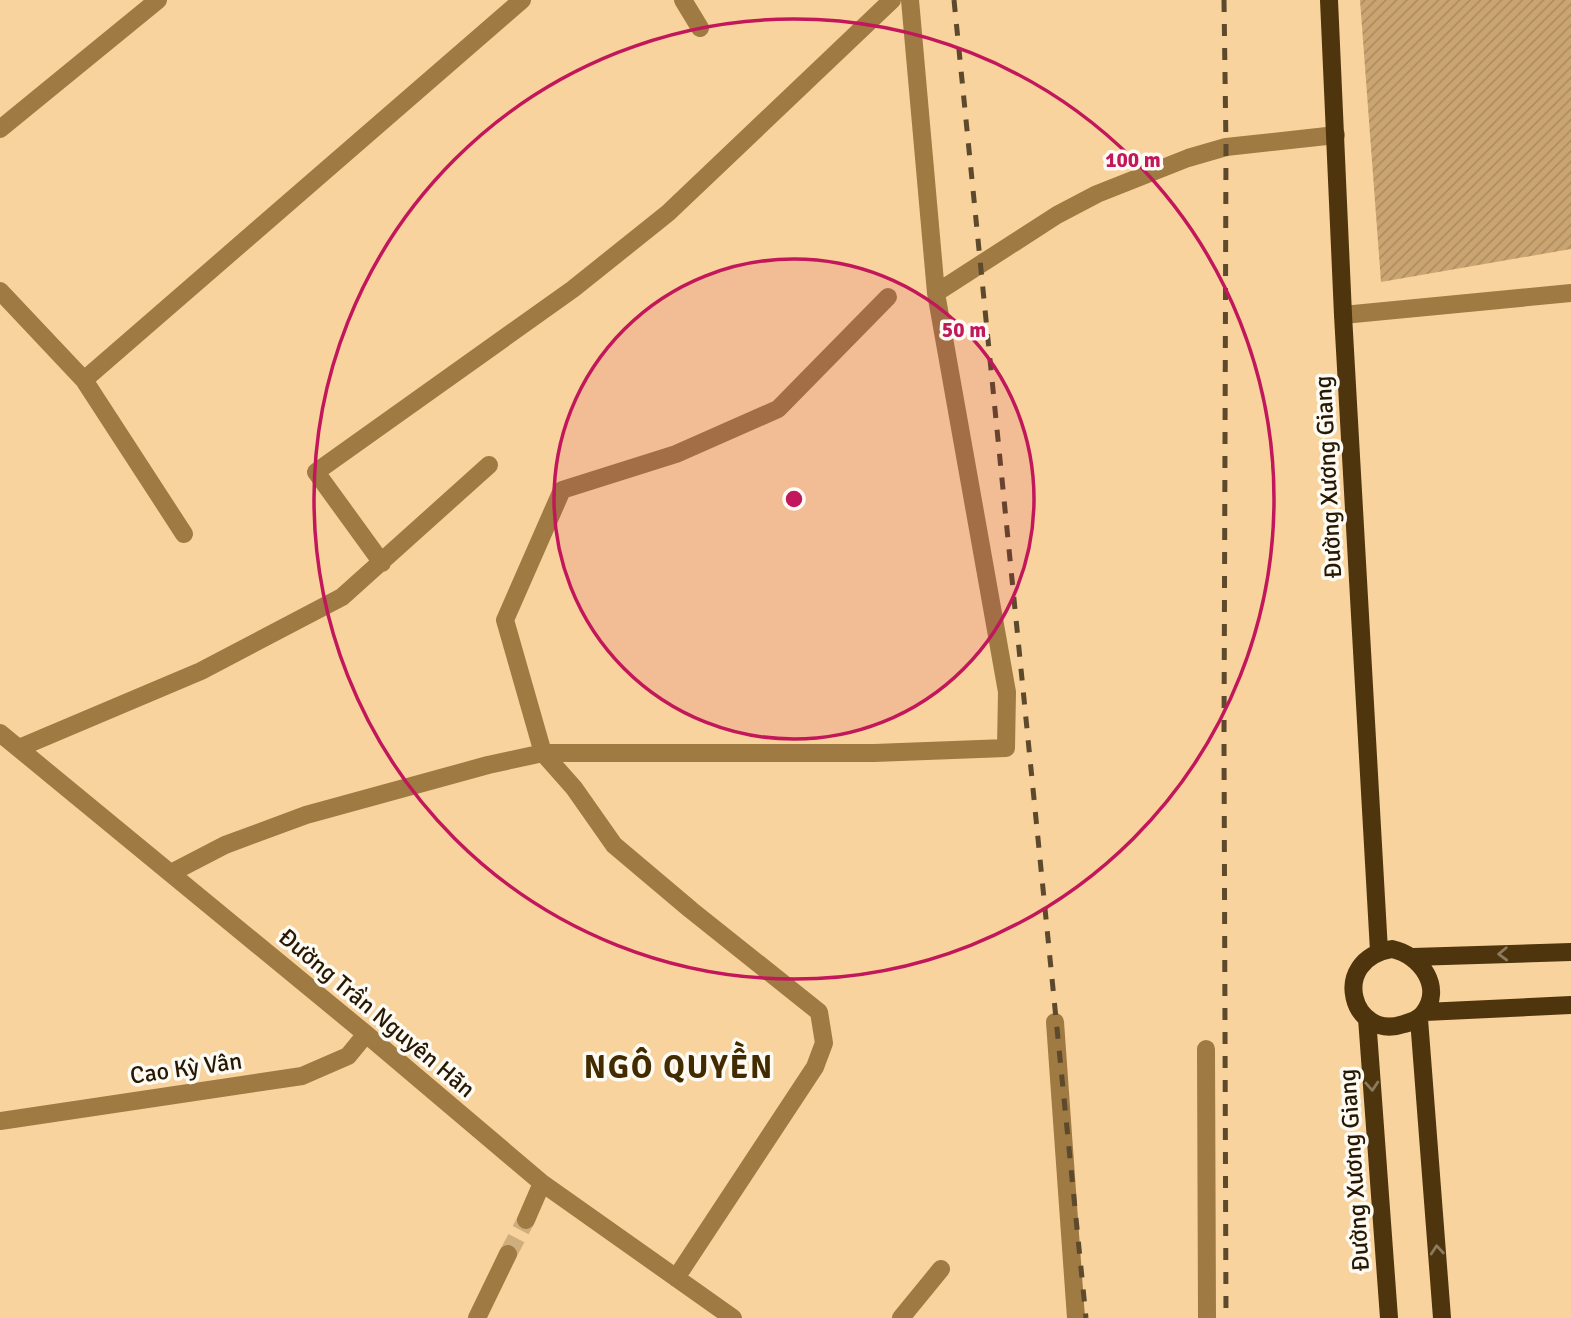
<svg xmlns="http://www.w3.org/2000/svg" width="1571" height="1318" font-family="Signika,sans-serif">
<style>
.building{fill:url(#building-hatch)}
.lines{fill:none;stroke-linecap:round;stroke-linejoin:round}
.minor-tunnel{stroke:#cfae7e;stroke-width:18;stroke-dasharray:18 9;stroke-linecap:butt}
.minor{stroke:#9f7a43;stroke-width:18}
.major{stroke:#4e350d;stroke-width:18}
.rail{stroke:#5d492b;stroke-width:5;stroke-dasharray:12 12;stroke-linecap:butt}
.oneway{stroke:#8c7a5e}
.ring{fill:none;stroke:#c2185b;stroke-width:3.5}
.labels{text-anchor:middle;dominant-baseline:central;stroke-width:7;stroke-linejoin:round;paint-order:stroke}
.street-label{font-size:24px;fill:#261803;stroke:#fefaf4}
.district-label{font-size:32px;font-weight:bold;letter-spacing:2px;fill:#432b00;stroke:#fefaf4}
.centre{fill:#c2185b;stroke:#fefaf4;stroke-width:3.5}
.ring-label{font-size:21px;text-anchor:middle;font-weight:bold;fill:#c2185b;stroke:#fefaf4;stroke-width:7;stroke-linejoin:round;paint-order:stroke}
</style>
<defs>
<pattern id="building-hatch" width="6" height="6" patternUnits="userSpaceOnUse" patternTransform="scale(1.75)"><rect width="6" height="6" fill="#caa571"/><path d="M-1 1l2-2M0 6l6-6M5 7l2-2" fill="none" stroke="#ad8d60"/></pattern>
</defs>
<rect width="100%" height="100%" fill="#f9d39d"/>
<path class="building" d="M1360,0h211v249l-190,33z"/>
<g class="lines">
<path class="minor-tunnel" d="M508,1254l18,-34"/>
<path class="minor" d="M683,0l17,28
M0,129l158,-129
M0,291l84,89 100,154
M936,293l121,-78 40,-21 91,-36 38,-11 110,-12
M1343,315l228,-22
M84,380l438,-380
M382,563l-66,-91 257,-183 95,-76 224,-213
M0,733l366,301 176,149 191,135
M19,748l182,-77 141,-74 147,-132
M171,873l54,-28 81,-30 182,-50 55,-12 -38,-133 57,-130 114,-36 102,-45 110,-112
M1055,1022l21,296
M1206,1049l1,269
M0,1121l302,-45 46,-20 18,-22
M526,1220l16,-37
M676,1278l139,-211 9,-24 -5,-31 -128,-102 -77,-65 -40,-57 -31,-35h331l132,-5 1,-56 -71,-399 -26,-293
M477,1318l31,-64
M901,1318l40,-49"/>
<path class="major" d="M1329,0l14,315 36,636
M1392,949c29,6 52,39 31,65 -5,6 -12,8 -19,10 -52,18 -76,-64 -12,-75z
M1413,957l158,-5
M1425,1012l146,-7
M1367,1018l22,300
M1419,1019l23,299"/>
<path class="rail" d="M954,0l132,1318
M1224,0l2,147 -2,592 2,579"/>
</g>
<defs><path id="oneway-chevron" d="M-2-3.5L2.5 0L-2 3.5" fill="none" stroke-width="1.6" stroke-linecap="round" stroke-linejoin="round" transform="scale(1.75)"/></defs>
<g class="oneway">
<use href="#oneway-chevron" transform="translate(1503 954) rotate(178)"/>
<use href="#oneway-chevron" transform="translate(1372 1086) rotate(86)"/>
<use href="#oneway-chevron" transform="translate(1437 1250) rotate(-95)"/>
</g>
<circle cx="794" cy="499" r="240" fill="#c2185b" fill-opacity=".12"/>
<g class="ring">
<circle cx="794" cy="499" r="240"/>
<circle cx="794" cy="499" r="480"/>
</g>
<g class="labels">
<g class="street-label">
<text transform="translate(1328 477) rotate(-93)">Đường Xương Giang</text>
<text transform="translate(377 1013) rotate(40)">Đường Trần Nguyên Hãn</text>
<text transform="translate(186 1068) rotate(-8)">Cao Kỳ Vân</text>
<text transform="translate(1354 1170) rotate(-94)">Đường Xương Giang</text>
</g>
<g class="district-label">
<text x="679" y="1067">NGÔ QUYỀN</text>
</g>
</g>
<circle cx="794" cy="499" r="10" class="centre"/>
<g class="ring-label">
<text x="1133" y="167">100 m</text>
<text x="964" y="337">50 m</text>
</g>
</svg>
